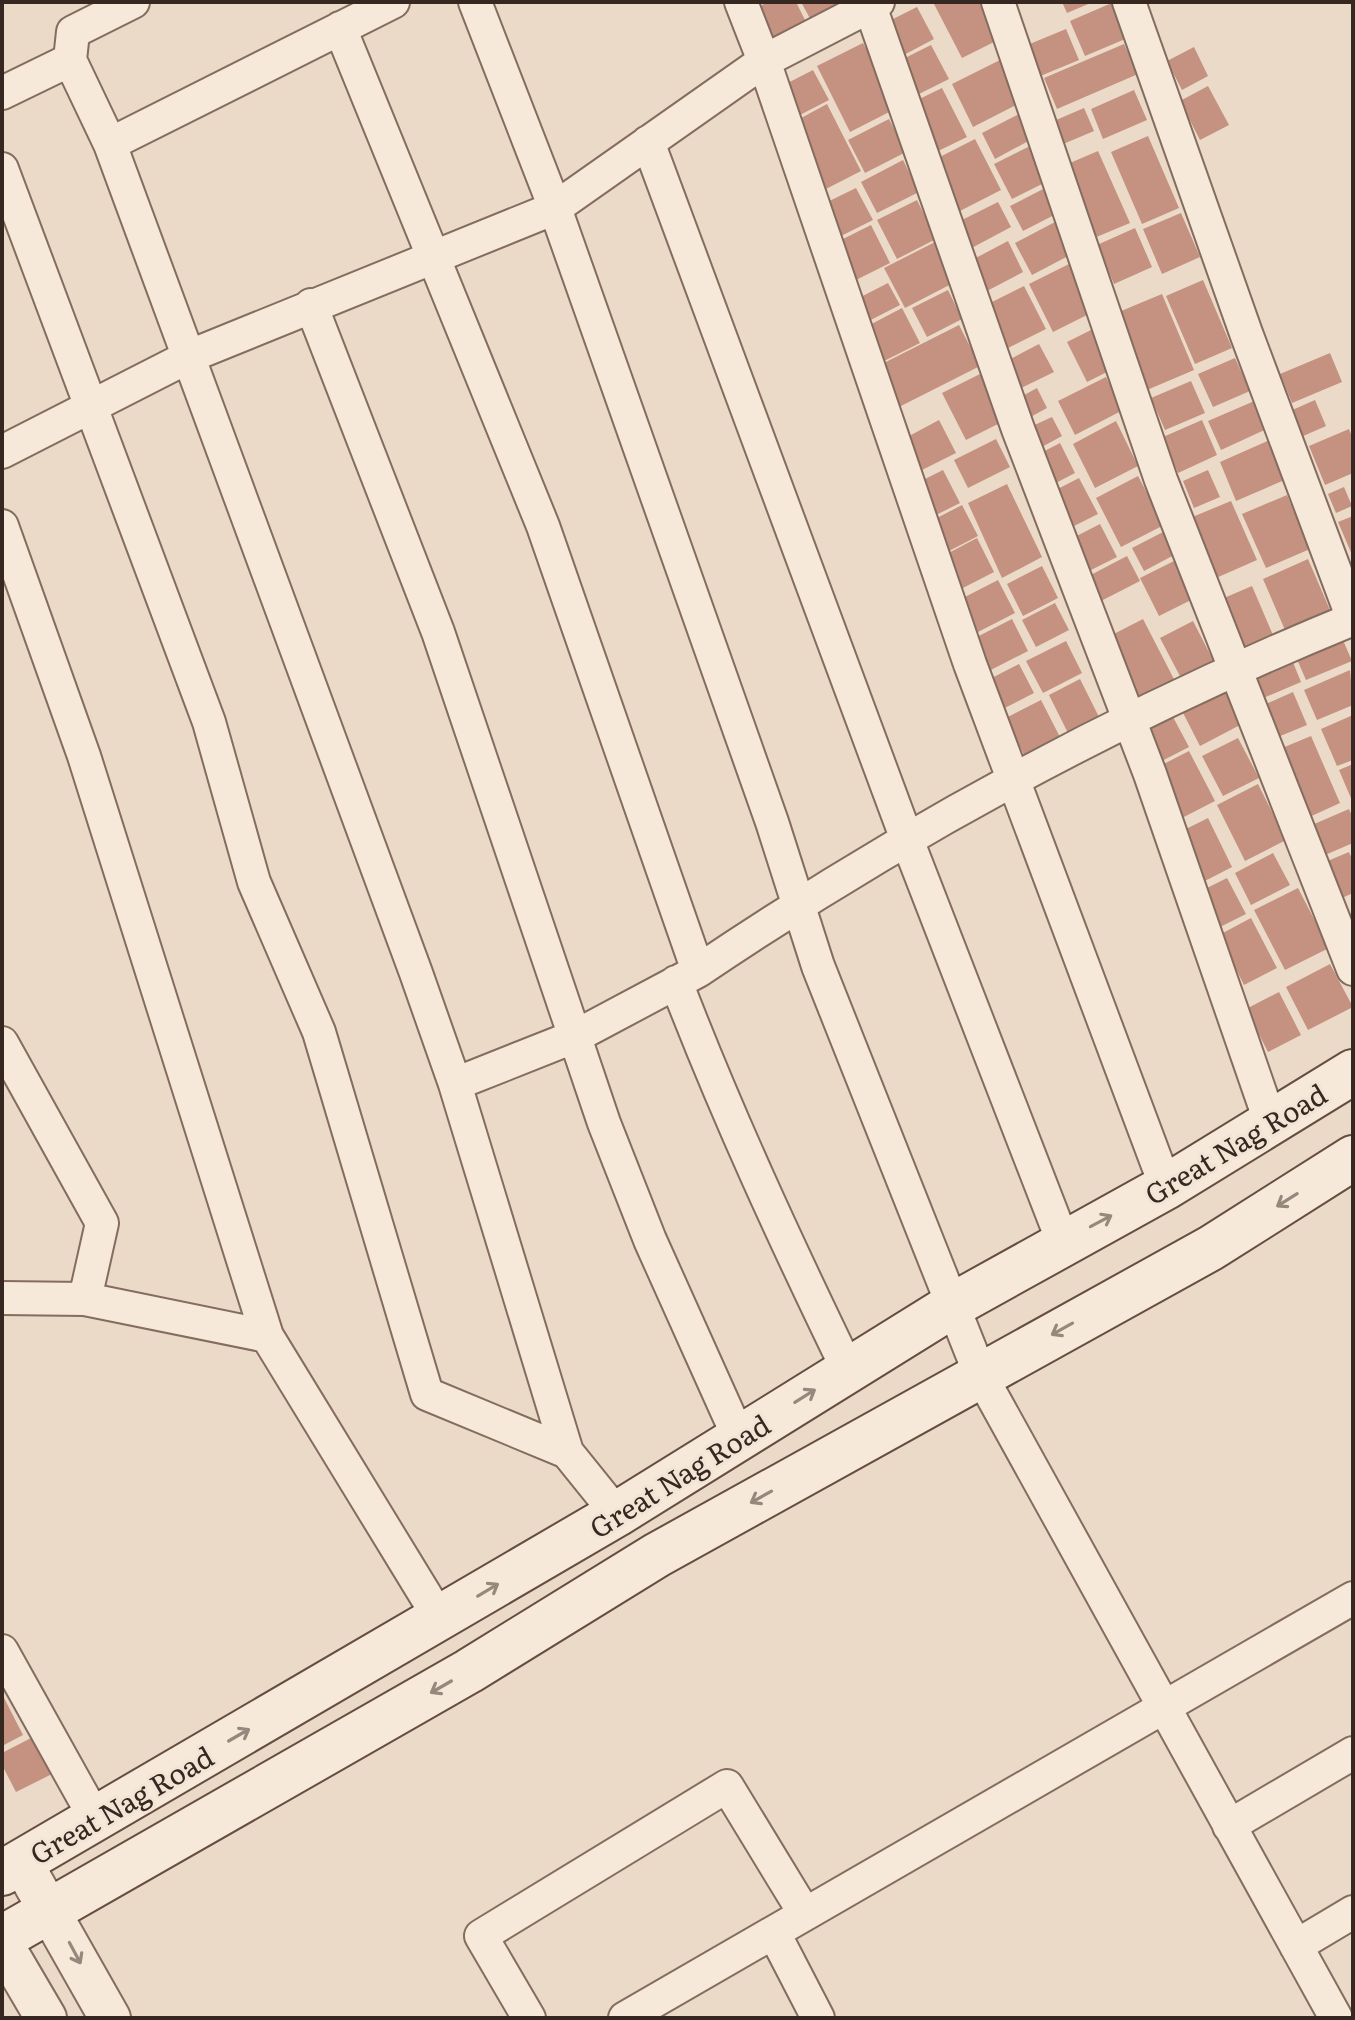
<svg xmlns="http://www.w3.org/2000/svg" width="1355" height="2020" font-family="Literata,serif">
<style>
.building{fill:#c59180}
.lines{fill:none;stroke-linecap:round;stroke-linejoin:round}
.minor-casing{stroke:#846c5e;stroke-width:36}
.tertiary-casing{stroke:#846c5e;stroke-width:44}
.secondary-casing{stroke:#664d41;stroke-width:48}
.minor{stroke:#f6e9da;stroke-width:32}
.tertiary{stroke:#f6e9da;stroke-width:40}
.secondary{stroke:#f6e9da;stroke-width:44}
.oneway{stroke:#96887d}
.labels{text-anchor:middle;dominant-baseline:central;stroke-width:6;stroke-linejoin:round;paint-order:stroke}
.street-label{font-size:28px;fill:#362720;stroke:#f2e5d6}
</style>
<rect width="100%" height="100%" fill="#eadac7"/>
<path class="building" d="M768,2h28l14,28 -38,20 -20,-40z
M801,2h55l-43,22z
M937,2h52l17,34 -44,22 -28,-54z
M1062,2h31l-26,11z
M1114,2l16,35 -45,19 -15,-35z
M917,7l17,32 -34,18 -17,-33z
M1066,29l13,31 -41,17 -13,-31z
M863,43l34,65 -47,24 -33,-66z
M1124,44l14,30 -81,35 -13,-31z
M931,45l18,34 -34,17 -18,-34z
M1194,47l14,29 -26,14 -15,-29z
M1002,59l22,42 -51,26 -21,-43z
M813,70l16,30 -35,18 -16,-30z
M1208,86l21,39 -29,15 -20,-39z
M942,88l25,49 -33,16 -25,-49z
M1134,90l13,30 -44,19 -12,-30z
M827,104l34,67 -37,19 -34,-66z
M1084,108l10,23 -38,16 -9,-23z
M1021,113l13,25 -39,21 -13,-26z
M889,119l17,33 -41,21 -17,-33z
M1148,136l31,72 -37,16 -31,-72z
M975,139l26,51 -45,23 -26,-51z
M1032,145l18,35 -38,19 -18,-35z
M1098,151l32,72 -36,15 -31,-72z
M903,160l16,32 -42,21 -16,-31z
M1047,187l13,25 -37,19 -13,-25z
M856,188l17,32 -40,20 -16,-33z
M917,200l19,39 -39,20 -20,-39z
M998,202l13,25 -45,24 -14,-26z
M1181,213l19,44 -38,17 -19,-45z
M1055,222l17,32 -40,21 -17,-32z
M871,225l19,38 -38,19 -19,-38z
M1135,228l17,39 -38,17 -17,-39z
M939,240l20,40 -54,28 -21,-40z
M1008,241l15,31 -38,20 -15,-31z
M1071,263l24,48 -42,21 -24,-48z
M1203,280l29,68 -37,16 -29,-68z
M888,283l12,22 -39,20 -12,-22z
M1024,286l22,43 -42,21 -22,-43z
M948,290l14,29 -35,18 -15,-29z
M1162,294l32,76 -47,20 -33,-76z
M902,308l18,35 -38,19 -18,-34z
M959,325l21,41 -83,42 -21,-41z
M1095,328l20,40 -28,14 -20,-40z
M1039,344l15,28 -41,20 -14,-27z
M1330,353l12,29 -50,21 -12,-29z
M1235,358l15,33 -37,16 -15,-33z
M982,373l24,47 -40,20 -24,-47z
M1106,377l17,33 -48,25 -17,-34z
M1191,381l14,32 -40,17 -14,-32z
M1037,388l10,20 -22,12 -10,-20z
M1259,399l12,28 -50,23 -13,-29z
M1315,400l11,26 -25,11 -11,-26z
M1052,417l10,19 -24,13 -10,-21z
M939,420l17,33 -42,21 -16,-32z
M1202,420l15,35 -39,18 -15,-36z
M1116,421l22,45 -43,22 -22,-44z
M1349,429l4,10v34l-28,12 -16,-39z
M996,439l14,28 -42,21 -14,-28z
M1272,439l17,39 -53,23 -16,-39z
M1060,443l15,30 -25,13 -15,-30z
M943,470l17,33 -26,13 -17,-33z
M1208,470l12,27 -26,11 -11,-27z
M1138,476l26,49 -43,22 -25,-49z
M1079,478l19,36 -32,16 -18,-36z
M1007,484l35,73 -40,21 -34,-75z
M1344,487l8,19 -16,7 -8,-19z
M1287,495l23,54 -44,19 -24,-54z
M1231,501l26,59 -41,18 -26,-60z
M962,505l16,31 -31,16 -16,-31z
M1353,516v41l-15,-35z
M1100,524l17,33 -34,17 -16,-33z
M1165,531l11,23 -32,17 -12,-23z
M977,538l17,34 -35,18 -18,-33z
M1127,556l13,25 -43,22 -12,-25z
M1308,559l22,51 -45,20 -22,-51z
M1174,561l19,38 -34,17 -19,-38z
M1042,566l16,32 -35,18 -16,-32z
M998,580l17,33 -37,19 -17,-33z
M1252,586l24,56 -35,16 -24,-57z
M1055,603l14,27 -33,17 -14,-27z
M1012,619l16,32 -43,22 -16,-32z
M1143,619l34,66 -39,20 -34,-66z
M1193,621l22,43 -33,16 -22,-42z
M1339,631l13,30 -46,19 -13,-30z
M1066,641l16,32 -39,20 -17,-32z
M1288,650l13,32 -40,17 -14,-31z
M1019,664l15,29 -37,19 -15,-29z
M1350,670l3,35 -36,15 -13,-30z
M1080,679l22,44 -31,16 -22,-44z
M1224,687l18,37 -42,22 -19,-37z
M1293,692l14,33 -34,14 -14,-32z
M1041,700l22,43 -36,18 -21,-43z
M1353,715v45l-16,6 -16,-37z
M1173,717l16,30 -35,18 -15,-30z
M1311,736l29,67 -35,16 -30,-68z
M1238,738l21,40 -36,18 -21,-40z
M1189,751l26,50 -37,19 -26,-50z
M1353,764v39l-14,-33z
M1258,784l28,56 -41,21 -28,-56z
M1349,809l4,9v25l-35,15 -13,-30z
M1208,818l24,49 -31,16 -25,-49z
M1349,852l4,9v32l-20,9 -15,-37z
M1273,853l17,32 -39,20 -16,-32z
M1227,878l19,36 -28,14 -19,-36z
M1298,888l31,60 -44,22 -31,-60z
M1251,918l26,50 -33,17 -25,-50z
M1330,964l23,43 -45,23 -22,-43z
M1279,992l22,43 -33,17 -22,-43z
M2,1694l21,41 -21,11z
M33,1737l19,37 -36,18 -14,-27v-12z"/>
<g class="lines">
<defs>
<path id="minor" d="M475,2l80,206 217,614 46,144 162,408 356,644
M878,2l-114,59 206,603 196,523
M998,2l163,478 192,489
M1129,2l117,331 107,286
M870,6l148,423 132,345 120,347
M340,28l203,498 155,445 -122,65 -121,48
M70,60l40,84 306,829 39,111 112,368 50,62
M2,93l68,-33 3,-28 60,-30
M648,142l258,695 157,405
M110,144l283,-142
M2,169l207,553 45,160 65,150 108,362 140,58
M311,305l127,327 166,491 46,117 89,198
M2,452l188,-96 365,-148 209,-147 -23,-59
M2,526l82,230 183,580
M698,971c206,-139 425,-258 655,-352
M676,982c51,133 110,260 172,388
M2,1043l100,180 -17,76
M2,1298l83,1 182,37 173,283
M2,1651l93,167
M1229,1826l124,-73
M774,1933l44,85
M1296,1946l57,-34
M529,2018l-48,-82 246,-150 78,128
M625,2018l728,-420"/>
<path id="tertiary" d="M21,1861l89,157
M2,1943l44,75"/>
<path id="secondary" d="M2,1873l615,-359 338,-210 211,-117 187,-115
M2,1938l467,-267 188,-116 554,-307 142,-90"/>
</defs>
<use href="#minor" class="minor-casing"/>
<use href="#tertiary" class="tertiary-casing"/>
<use href="#secondary" class="secondary-casing"/>
<use href="#minor" class="minor"/>
<use href="#tertiary" class="tertiary"/>
<use href="#secondary" class="secondary"/>
</g>
<defs><path id="oneway-shaft" d="M-6 0H5M1.5-3L5.5 0L1.5 3" fill="none" stroke-width="1.6" stroke-linecap="round" stroke-linejoin="round" transform="scale(2)"/></defs>
<g class="oneway">
<use href="#oneway-shaft" transform="translate(1287 1200) rotate(148)"/>
<use href="#oneway-shaft" transform="translate(1101 1221) rotate(-28)"/>
<use href="#oneway-shaft" transform="translate(1062 1329) rotate(151)"/>
<use href="#oneway-shaft" transform="translate(805 1396) rotate(-32)"/>
<use href="#oneway-shaft" transform="translate(761 1497) rotate(151)"/>
<use href="#oneway-shaft" transform="translate(488 1590) rotate(-31)"/>
<use href="#oneway-shaft" transform="translate(441 1687) rotate(150)"/>
<use href="#oneway-shaft" transform="translate(239 1735) rotate(-30)"/>
<use href="#oneway-shaft" transform="translate(75 1953) rotate(62)"/>
</g>
<g class="labels">
<g class="street-label">
<text transform="translate(1235 1143) rotate(-31)">Great Nag Road</text>
<text transform="translate(679 1475) rotate(-32)">Great Nag Road</text>
<text transform="translate(121 1804) rotate(-30)">Great Nag Road</text>
</g>
</g>
<rect width="1355" height="2020" fill="none" stroke="#362720" stroke-width="8"/>
</svg>
